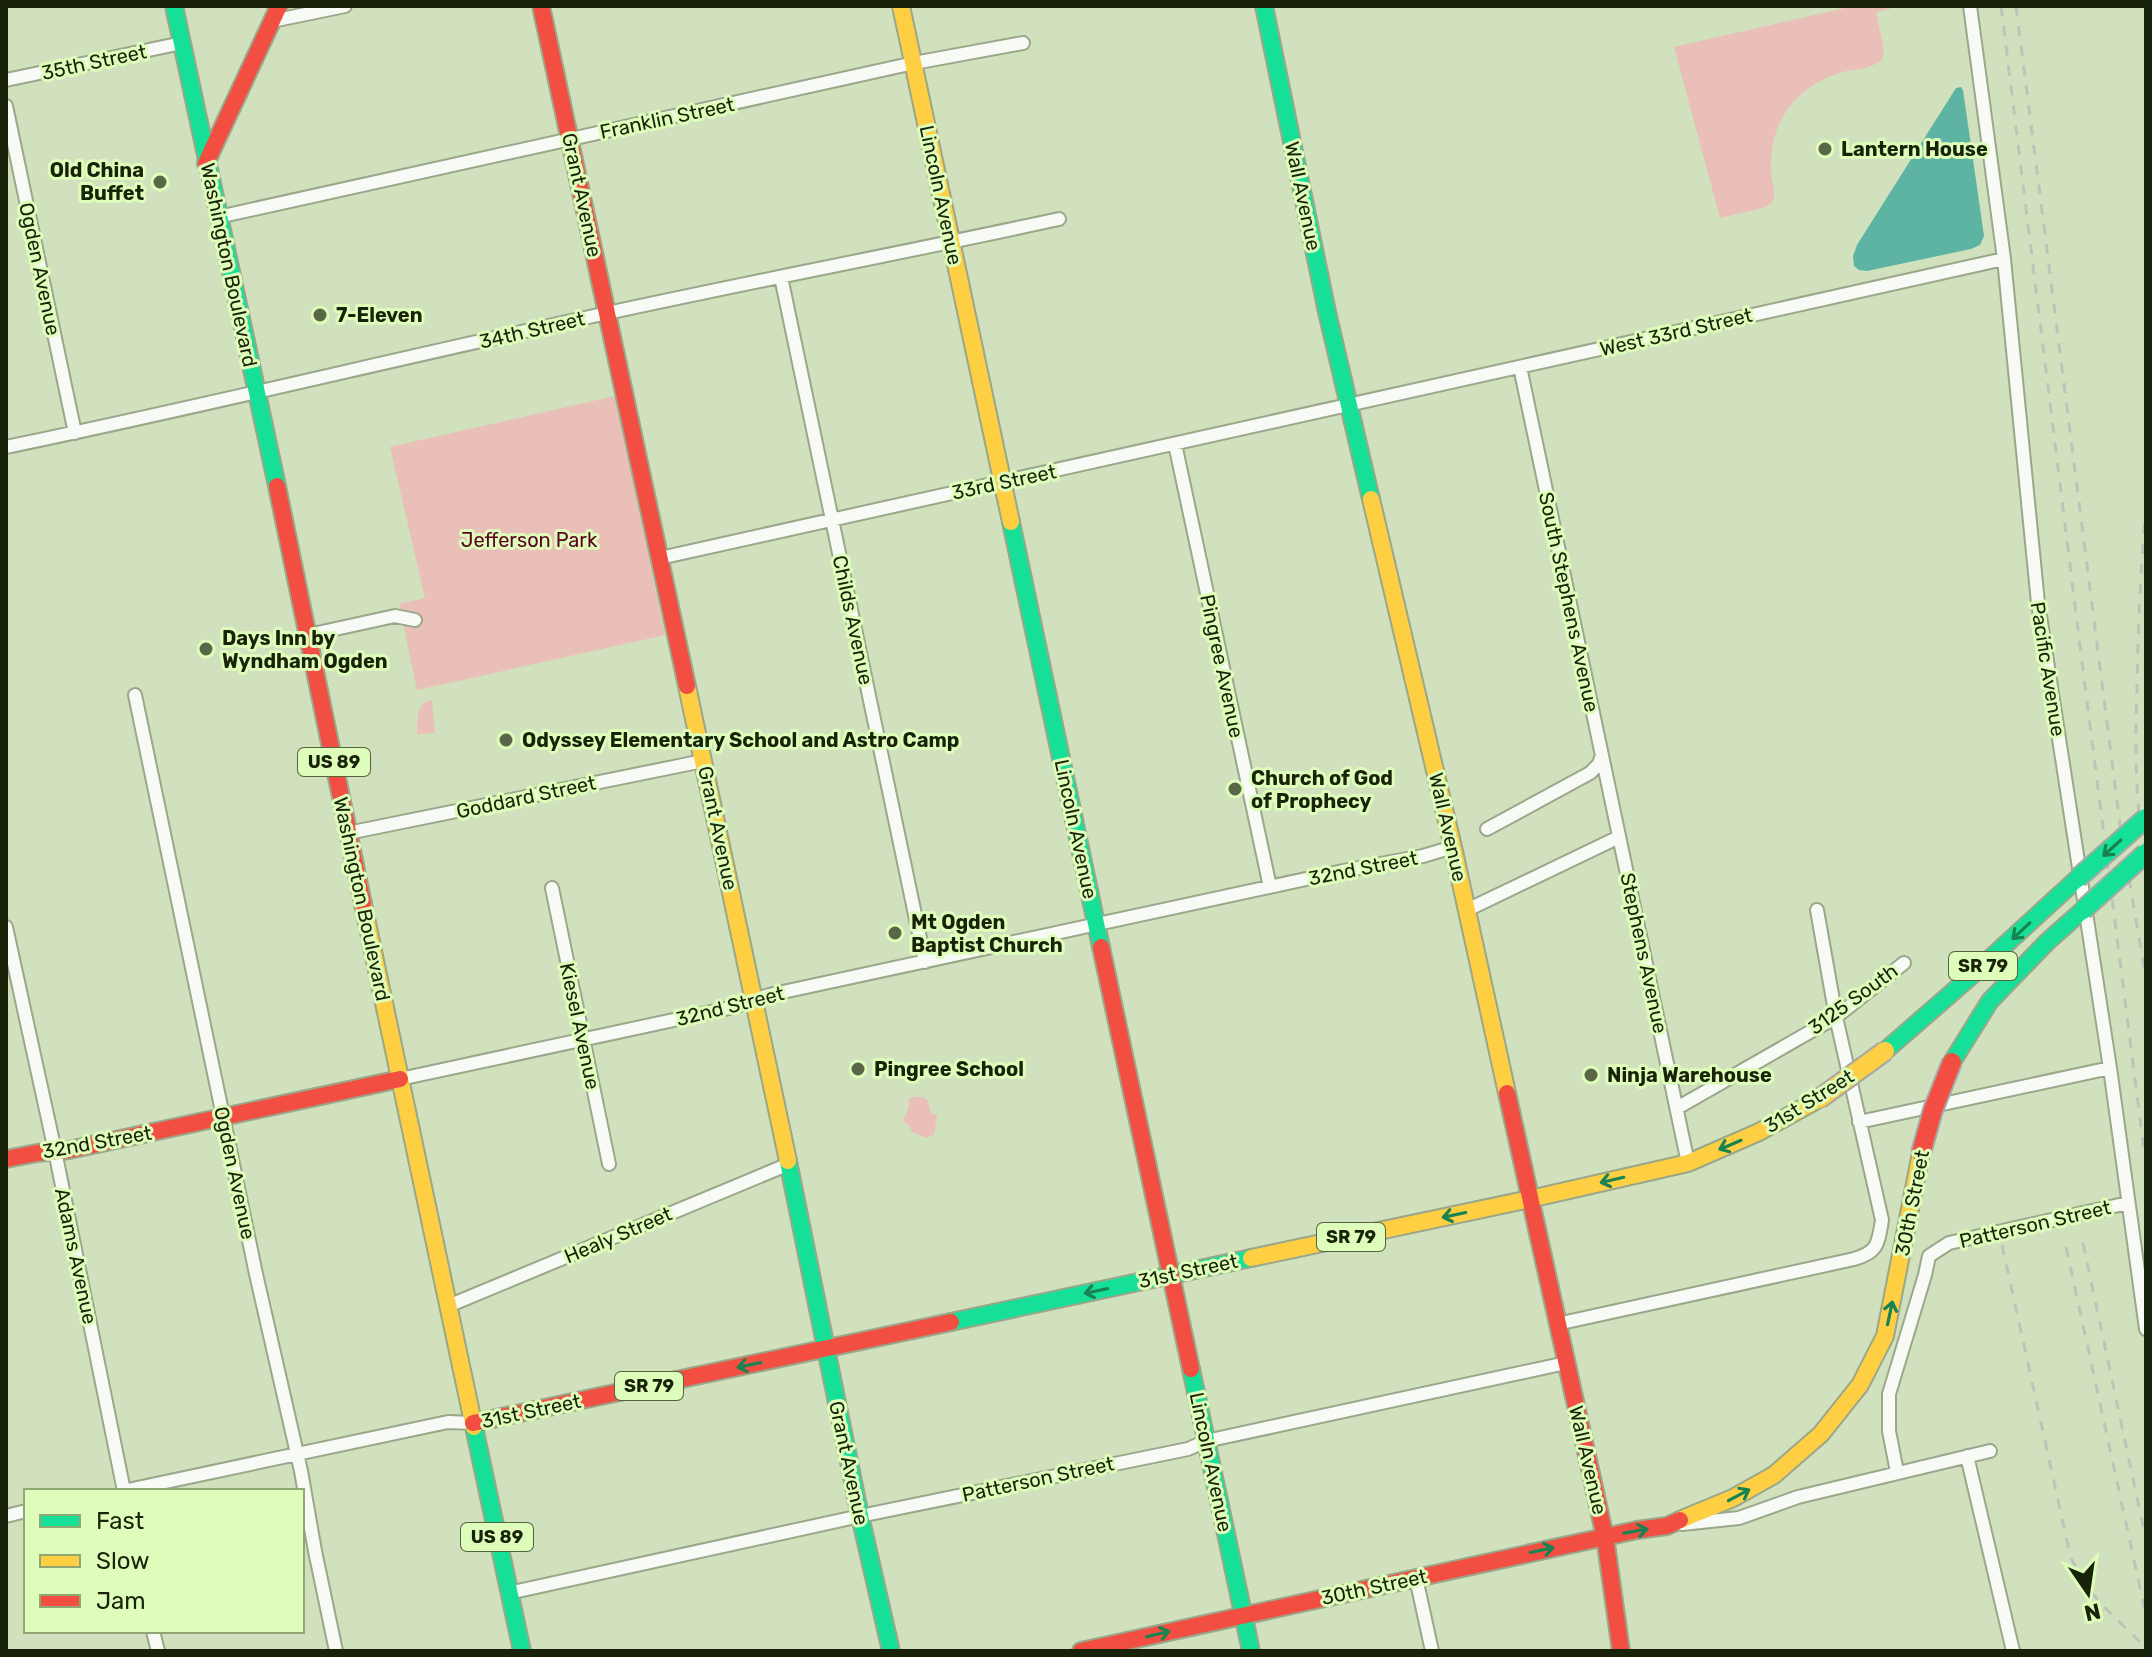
<svg xmlns="http://www.w3.org/2000/svg" width="2152" height="1657" font-family="Rubik,sans-serif">
<style>
.green{fill:#e9bfb8}
.water{fill:#5eb4a3}
.lines{fill:none;stroke-linecap:round;stroke-linejoin:round}
.street-casing{stroke:#9aa78a;stroke-width:16}
.fast-casing{stroke:#9aa78a;stroke-width:20}
.slow-casing{stroke:#9aa78a;stroke-width:20}
.jam-casing{stroke:#9aa78a;stroke-width:20}
.street{stroke:#f8faf5;stroke-width:12}
.fast{stroke:#16e098;stroke-width:16}
.slow{stroke:#ffcf43;stroke-width:16}
.jam{stroke:#f24e42;stroke-width:16}
.rail{stroke:#bfc3b9;stroke-width:3;stroke-dasharray:10 10;stroke-linecap:butt}
.fast-bridge-casing{stroke:#a8a9a4;stroke-width:22;stroke-linecap:butt}
.slow-bridge-casing{stroke:#a8a9a4;stroke-width:22;stroke-linecap:butt}
.jam-bridge-casing{stroke:#a8a9a4;stroke-width:22;stroke-linecap:butt}
.fast-bridge{stroke:#16e098;stroke-width:18}
.slow-bridge{stroke:#ffcf43;stroke-width:18}
.jam-bridge{stroke:#f24e42;stroke-width:18}
.oneway{stroke:#188250}
.poi-dot{fill:#596648;stroke:#dffdba;stroke-width:3}
.labels{text-anchor:middle;dominant-baseline:central;stroke-width:6;stroke-linejoin:round;paint-order:stroke}
.shield{fill:#dffdba;stroke:#54643e;stroke-width:2}
.shield-label{font-size:18px;font-weight:bold;fill:#192309}
.street-label{font-size:20px;fill:#192309;stroke:#dffdba}
.poi-label{font-size:20px;font-weight:bold;fill:#192309;stroke:#dffdba;text-anchor:start}
.park-label{font-size:20px;fill:#5c0022;stroke:#dffdba}
</style>
<rect width="100%" height="100%" fill="#d1e1bd"/>
<path class="green" d="M1854,6h47l-25,6 8,38 -2,10c-10,8 -23,9 -35,11 -32,7 -58,28 -70,58 -5,14 -7,29 -6,44 1,11 6,20 1,30l-9,5 -43,10 -46,-171z
M615,396l50,239 -248,55 -18,-86 26,-6 -35,-151z
M432,700l3,33 -18,1c1,-14 -2,-31 15,-34z
M915,1097h9l4,4 3,12 6,3 -3,18 -8,4 -14,-6 -3,-7 -6,-4 6,-14v-9z"/>
<path class="water" d="M1961,87l2,3 21,146 -4,9 -9,4 -104,22 -8,-1 -5,-4 -1,-10 4,-11 99,-157z"/>
<g class="lines">
<defs>
<path id="street" d="M1970,6l34,253 34,344 72,465 36,261
M272,21l73,-15
M6,80l176,-37
M6,106l69,327
M218,217l696,-154 109,-20
M781,277l144,685
M1520,367l168,796
M1175,444l95,443
M6,447c199,-41 397,-90 597,-133 151,-33 304,-62 456,-95
M660,558l1344,-299
M308,635l87,-19 20,4
M135,695l121,579 45,197 14,80 21,100
M1487,829l103,-56 9,-9 2,-6
M348,833l355,-72
M552,888l57,276
M1467,910l152,-73
M6,927l49,224 69,340
M400,1079l334,-72 35,-12 574,-124 80,-15 30,-9
M1677,1108l159,-91 68,-54
M1859,1122l251,-54
M448,1306l341,-142
M1557,1324l297,-65c24,-7 24,-15 28,-39l-46,-203 -19,-107
M1967,1456l46,195
M1897,1472l-8,-41v-37l36,-119 4,-19 20,-13 179,-40
M123,1491l325,-69 25,1
M6,1516l20,-5
M1682,1524l57,-6 59,-21 192,-46
M1416,1578l16,73
M509,1593l351,-77 328,-67 18,-8 360,-78
M153,1631l5,20"/>
<path id="fast" d="M174,6l103,480
M1264,6l63,306 44,187
M1011,522l90,425
M1885,1051l85,-74 108,-99
M1952,1062l38,-61 57,-59 36,-32
M788,1161l72,355 31,135
M951,1322l300,-64
M1191,1369l60,282
M474,1427l48,224"/>
<path id="slow" d="M901,6l110,516
M1371,499l82,348 54,246
M687,686l101,475
M363,904l111,523
M1251,1258l279,-59 158,-36 71,-31 60,-33
M1680,1520l53,-22 41,-23 47,-41 39,-49 25,-49 36,-183"/>
<path id="jam" d="M541,6l146,680
M206,163l73,-157
M277,486l86,418
M1101,947l90,422
M1507,1093l98,444 16,114
M6,1159l31,-6 32,-3 331,-71
M473,1423l478,-101
M1081,1651l556,-121 30,-4 13,-6"/>
</defs>
<use href="#street" class="street-casing"/>
<use href="#fast" class="fast-casing"/>
<use href="#slow" class="slow-casing"/>
<use href="#jam" class="jam-casing"/>
<use href="#street" class="street"/>
<use href="#fast" class="fast"/>
<use href="#slow" class="slow"/>
<use href="#jam" class="jam"/>
<path class="rail" d="M2001,6l82,664 63,496
M2016,6l104,819 26,154
M2146,504c-5,61 -8,123 -9,184 -2,59 -2,118 9,177
M2083,1243l63,297
M2002,1245l68,310c17,42 45,61 76,93
M2066,1247l80,368"/>
<defs>
<path id="fast-bridge" d="M2078,878l68,-60
M2083,910l63,-57"/>
<path id="slow-bridge" d="M1819,1099l66,-48"/>
<path id="jam-bridge" d="M1921,1153l12,-43 19,-48"/>
</defs>
<use href="#fast-bridge" class="fast-bridge-casing"/>
<use href="#slow-bridge" class="slow-bridge-casing"/>
<use href="#jam-bridge" class="jam-bridge-casing"/>
<use href="#fast-bridge" class="fast-bridge"/>
<use href="#slow-bridge" class="slow-bridge"/>
<use href="#jam-bridge" class="jam-bridge"/>
</g>
<defs><path id="oneway-shaft" d="M-6 0H5M1.5-3L5.5 0L1.5 3" fill="none" stroke-width="1.6" stroke-linecap="round" stroke-linejoin="round" transform="scale(2)"/></defs>
<g class="oneway">
<use href="#oneway-shaft" transform="translate(2112 848) rotate(138)"/>
<use href="#oneway-shaft" transform="translate(2021 931) rotate(137)"/>
<use href="#oneway-shaft" transform="translate(1730 1145) rotate(157)"/>
<use href="#oneway-shaft" transform="translate(1612 1180) rotate(167)"/>
<use href="#oneway-shaft" transform="translate(1454 1215) rotate(168)"/>
<use href="#oneway-shaft" transform="translate(1096 1291) rotate(168)"/>
<use href="#oneway-shaft" transform="translate(1890 1313) rotate(-78)"/>
<use href="#oneway-shaft" transform="translate(749 1365) rotate(168)"/>
<use href="#oneway-shaft" transform="translate(1739 1495) rotate(-28)"/>
<use href="#oneway-shaft" transform="translate(1636 1531) rotate(-10)"/>
<use href="#oneway-shaft" transform="translate(1542 1550) rotate(-12)"/>
<use href="#oneway-shaft" transform="translate(1158 1634) rotate(-13)"/>
</g>
<g class="poi-dot">
<circle cx="1825" cy="149" r="8"/>
<circle cx="160" cy="182" r="8"/>
<circle cx="320" cy="315" r="8"/>
<circle cx="206" cy="649" r="8"/>
<circle cx="506" cy="740" r="8"/>
<circle cx="1235" cy="789" r="8"/>
<circle cx="895" cy="933" r="8"/>
<circle cx="858" cy="1069" r="8"/>
<circle cx="1591" cy="1075" r="8"/>
</g>
<g class="labels">
<g class="shield">
<rect x="298" y="748" width="72" height="28" rx="6"/>
<rect x="1949" y="952" width="68" height="28" rx="6"/>
<rect x="1317" y="1223" width="68" height="28" rx="6"/>
<rect x="615" y="1372" width="68" height="28" rx="6"/>
<rect x="461" y="1523" width="72" height="28" rx="6"/>
</g>
<g class="shield-label">
<text x="334" y="762">US 89</text>
<text x="1983" y="966">SR 79</text>
<text x="1351" y="1237">SR 79</text>
<text x="649" y="1386">SR 79</text>
<text x="497" y="1537">US 89</text>
</g>
<g class="street-label">
<text transform="translate(94 62) rotate(-12)">35th Street</text>
<text transform="translate(667 118) rotate(-12)">Franklin Street</text>
<text transform="translate(582 195) rotate(78)">Grant Avenue</text>
<text transform="translate(941 195) rotate(78)">Lincoln Avenue</text>
<text transform="translate(1303 196) rotate(78)">Wall Avenue</text>
<text transform="translate(229 265) rotate(78)">Washington Boulevard</text>
<text transform="translate(40 269) rotate(78)">Ogden Avenue</text>
<text transform="translate(532 330) rotate(-13)">34th Street</text>
<text transform="translate(1676 332) rotate(-13)">West 33rd Street</text>
<text transform="translate(1004 482) rotate(-12)">33rd Street</text>
<text transform="translate(1569 602) rotate(78)">South Stephens Avenue</text>
<text transform="translate(853 620) rotate(78)">Childs Avenue</text>
<text transform="translate(1222 666) rotate(78)">Pingree Avenue</text>
<text transform="translate(2048 669) rotate(81)">Pacific Avenue</text>
<text transform="translate(526 797) rotate(-12)">Goddard Street</text>
<text transform="translate(1448 827) rotate(77)">Wall Avenue</text>
<text transform="translate(718 828) rotate(78)">Grant Avenue</text>
<text transform="translate(1076 829) rotate(78)">Lincoln Avenue</text>
<text transform="translate(1363 868) rotate(-11)">32nd Street</text>
<text transform="translate(362 899) rotate(78)">Washington Boulevard</text>
<text transform="translate(1644 953) rotate(78)">Stephens Avenue</text>
<text transform="translate(1853 999) rotate(-36)">3125 South</text>
<text transform="translate(730 1006) rotate(-14)">32nd Street</text>
<text transform="translate(580 1026) rotate(78)">Kiesel Avenue</text>
<text transform="translate(1809 1101) rotate(-32)">31st Street</text>
<text transform="translate(97 1142) rotate(-10)">32nd Street</text>
<text transform="translate(235 1173) rotate(78)">Ogden Avenue</text>
<text transform="translate(1912 1203) rotate(-79)">30th Street</text>
<text transform="translate(2035 1224) rotate(-13)">Patterson Street</text>
<text transform="translate(618 1235) rotate(-23)">Healy Street</text>
<text transform="translate(76 1256) rotate(78)">Adams Avenue</text>
<text transform="translate(1188 1271) rotate(-12)">31st Street</text>
<text transform="translate(531 1411) rotate(-12)">31st Street</text>
<text transform="translate(1588 1460) rotate(77)">Wall Avenue</text>
<text transform="translate(1211 1462) rotate(78)">Lincoln Avenue</text>
<text transform="translate(849 1463) rotate(78)">Grant Avenue</text>
<text transform="translate(1038 1479) rotate(-12)">Patterson Street</text>
<text transform="translate(1374 1587) rotate(-12)">30th Street</text>
</g>
<g class="poi-label">
<text x="1841" y="149">Lantern House</text>
<text x="144" y="170" text-anchor="end">Old China<tspan x="144" dy="23">Buffet</tspan></text>
<text x="336" y="315">7-Eleven</text>
<text x="222" y="638">Days Inn by<tspan x="222" dy="23">Wyndham Ogden</tspan></text>
<text x="522" y="740">Odyssey Elementary School and Astro Camp</text>
<text x="1251" y="778">Church of God<tspan x="1251" dy="23">of Prophecy</tspan></text>
<text x="911" y="922">Mt Ogden<tspan x="911" dy="23">Baptist Church</tspan></text>
<text x="874" y="1069">Pingree School</text>
<text x="1607" y="1075">Ninja Warehouse</text>
</g>
<g class="park-label">
<text x="529" y="540">Jefferson Park</text>
</g>
</g>
<rect width="2152" height="1657" fill="none" stroke="#192309" stroke-width="16"/>
<rect x="24" y="1489" width="280" height="144" fill="#dffdba" stroke="#90a673" stroke-width="2"/>
<rect x="40" y="1515" width="40" height="12" fill="#16e098" stroke="#90a673" stroke-width="2"/>
<text x="96" y="1529" font-size="24" fill="#192309">Fast</text>
<rect x="40" y="1555" width="40" height="12" fill="#ffcf43" stroke="#90a673" stroke-width="2"/>
<text x="96" y="1569" font-size="24" fill="#192309">Slow</text>
<rect x="40" y="1595" width="40" height="12" fill="#f24e42" stroke="#90a673" stroke-width="2"/>
<text x="96" y="1609" font-size="24" fill="#192309">Jam</text>
<g transform="translate(2088 1593) rotate(167)" stroke="#dffdba" stroke-width="6" paint-order="stroke">
<path d="M0-6L14 30L0 20L-14 30Z" fill="#192309"/>
<text y="-12" font-size="22" font-weight="bold" text-anchor="middle" fill="#192309">N</text>
</g>
</svg>
